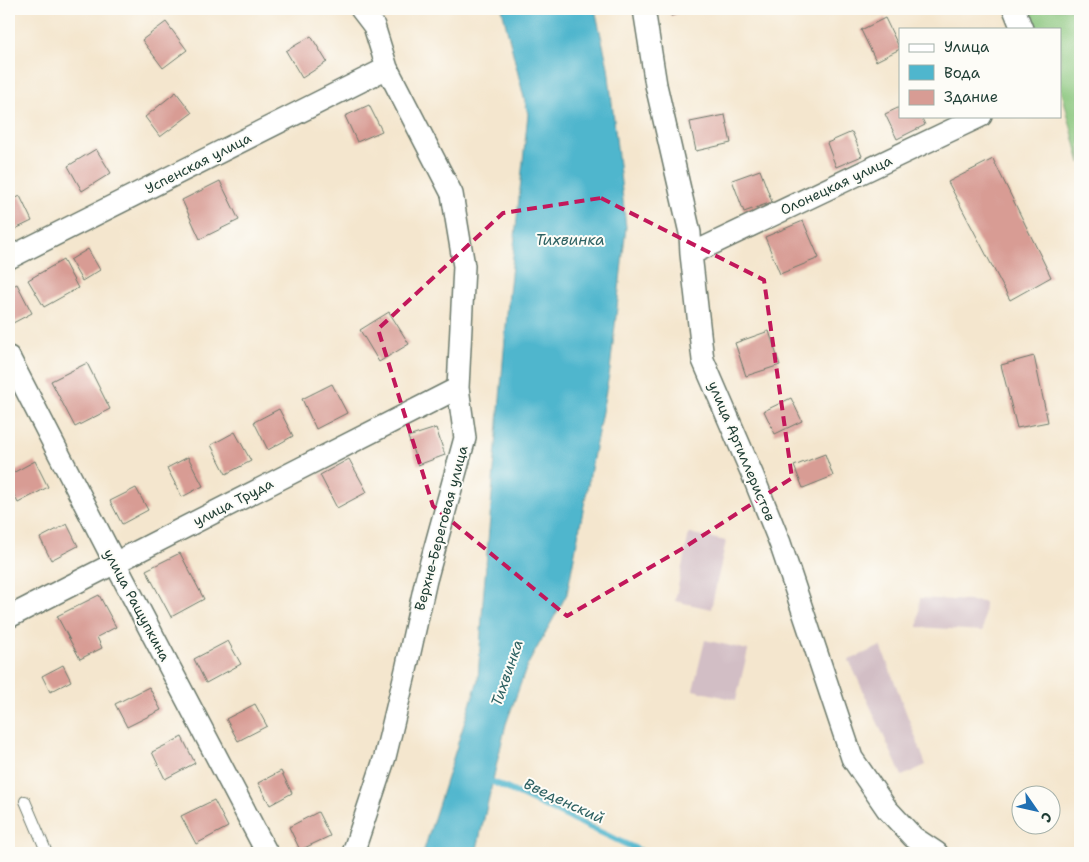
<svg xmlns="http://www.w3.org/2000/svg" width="1089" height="862" font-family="'Shantell Sans',sans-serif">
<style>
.industrial{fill:#d2bec5}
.green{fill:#88c57b;stroke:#548158}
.water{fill:#4fb6cd;stroke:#377a80}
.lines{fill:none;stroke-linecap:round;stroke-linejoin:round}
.stream{stroke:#4fb6cd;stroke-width:6}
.building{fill:#d89c94}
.lane-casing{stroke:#6a786a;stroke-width:12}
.street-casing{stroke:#6a786a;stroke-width:24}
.lane{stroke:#fff;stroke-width:10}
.street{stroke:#fff;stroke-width:21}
.marked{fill:none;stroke:#c2185b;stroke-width:4;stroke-dasharray:10 6;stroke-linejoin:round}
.labels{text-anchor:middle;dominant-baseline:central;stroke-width:4;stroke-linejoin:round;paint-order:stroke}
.street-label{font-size:14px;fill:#1f3d34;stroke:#fdfcf7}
.water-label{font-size:15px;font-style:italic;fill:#2d6162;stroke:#fdfcf7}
</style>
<rect width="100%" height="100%" fill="#fdfcf7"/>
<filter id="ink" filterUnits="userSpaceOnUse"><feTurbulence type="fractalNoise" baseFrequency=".02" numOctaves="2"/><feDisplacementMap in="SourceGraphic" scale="10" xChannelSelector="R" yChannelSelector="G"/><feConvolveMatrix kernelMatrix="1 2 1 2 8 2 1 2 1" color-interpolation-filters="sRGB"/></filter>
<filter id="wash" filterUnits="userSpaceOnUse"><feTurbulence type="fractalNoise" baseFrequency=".0096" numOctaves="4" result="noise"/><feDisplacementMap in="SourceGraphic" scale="20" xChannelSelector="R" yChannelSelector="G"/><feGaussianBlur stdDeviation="1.12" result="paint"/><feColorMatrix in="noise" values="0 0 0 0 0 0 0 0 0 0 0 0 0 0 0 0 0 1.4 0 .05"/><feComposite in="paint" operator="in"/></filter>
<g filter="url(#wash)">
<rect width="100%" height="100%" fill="#f4e6ce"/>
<path class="industrial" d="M689,533l37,8 -15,68 -36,-8z
M920,598l65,4 -2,29 -65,-4z
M705,640l43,10 -12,50 -43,-10z
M881,646l45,119 -24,11 -53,-116z"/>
<path class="green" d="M1026,9h54v154l-20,-79v-55h-25z"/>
<path class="water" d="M502,9h93l13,58 18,160 -16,143 -43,224 -40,72 -21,58 -30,129h-53l55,-173 5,-79 25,-298 20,-189z"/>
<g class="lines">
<path class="stream" d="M485,782h8l152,71"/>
</g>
<g id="blocks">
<path class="building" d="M669,9h21l-19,7z
M885,18l15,31 -24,12 -15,-31z
M166,22l21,28 -24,18 -21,-28z
M311,36l16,26 -25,16 -16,-27z
M176,92l16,21 -32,24 -15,-20z
M369,105l13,26 -25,11 -12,-26z
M900,107v9h21l4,9 -28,14 -12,-25z
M725,115l6,28 -35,8 -6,-29z
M852,132l10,24 -26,11 -9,-24z
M96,149l15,24 -29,18 -14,-25z
M993,159l58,118 -41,23 -62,-118z
M760,170l12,32 -28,10 -12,-32z
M220,181l19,39 -39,19 -18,-39z
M20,196l12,25 -23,11v-30z
M803,221l16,37 -39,16 -15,-37z
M88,249l12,21 -18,11 -12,-21z
M63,260l15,28 -34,19 -16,-27z
M17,284l15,29 -19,10 -4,-8v-27z
M389,312l20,32 -30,18 -19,-32z
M769,331l11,34 -34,11 -11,-33z
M1034,356l14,66 -31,6 -16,-63z
M87,363l23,46 -35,18 -24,-46z
M332,384l15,29 -31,16 -14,-30z
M791,398l11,23 -27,13 -11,-23z
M279,409l14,27 -25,14 -14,-28z
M436,428l9,27 -27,10 -10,-28z
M235,432l16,29 -25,13 -15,-29z
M825,454l8,22 -30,12 -9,-22z
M188,457l15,29 -21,11 -15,-29z
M349,459l18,33 -30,16 -17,-33z
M35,461l13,26 -30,16 -9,-18v-10z
M136,488l12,22 -26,14 -12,-23z
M67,524l11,22 -27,14 -11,-22z
M180,553l24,46 -33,18 -25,-47z
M99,595l17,32 -19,10 5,11 -22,11 -23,-43z
M228,641l13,23 -35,19 -12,-24z
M63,665l8,16 -21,11 -8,-16z
M149,687l12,23 -34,17 -12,-23z
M255,704l12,22 -29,15 -12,-22z
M182,737l13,26 -30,16 -13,-27z
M281,771l11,22 -22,12 -12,-22z
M214,800l14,27 -32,17 -15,-28z
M318,812l12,24 -30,14 -11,-23z"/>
</g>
</g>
<g filter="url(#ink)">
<use href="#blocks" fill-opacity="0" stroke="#6a786a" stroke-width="1"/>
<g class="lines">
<defs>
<path id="lane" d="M25,801l22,52"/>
<path id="street" d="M644,9l12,76 34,148 1,21 12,106 50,116 27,67 72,215 35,51 26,28 24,16
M1014,9l8,20
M691,254l290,-138
M9,258l378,-190
M9,357l106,206 152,290
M9,617l449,-229
M353,853l32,-96 21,-87 20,-90 39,-142 -7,-50 6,-122 -12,-72 -65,-126 -13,-42 -13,-17"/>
</defs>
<use href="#lane" class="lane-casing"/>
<use href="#street" class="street-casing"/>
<use href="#lane" class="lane"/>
<use href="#street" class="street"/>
</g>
</g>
<path class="marked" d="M601,198l163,82 28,198 -107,69 -118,69 -134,-110 -55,-177 125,-116z"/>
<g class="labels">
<g class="street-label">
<text transform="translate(198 163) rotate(-27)">Успенская улица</text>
<text transform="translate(836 185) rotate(-25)">Олонецкая улица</text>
<text transform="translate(742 451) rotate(67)">улица Артиллеристов</text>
<text transform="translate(233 502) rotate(-27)">улица Труда</text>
<text transform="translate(441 528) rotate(-75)">Верхне-Береговая улица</text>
<text transform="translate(137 605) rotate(62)">улица Ращупкина</text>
</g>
<g class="water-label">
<text x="570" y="240">Тихвинка</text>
<text transform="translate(507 673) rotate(-71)">Тихвинка</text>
<text transform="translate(564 801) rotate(25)">Введенский</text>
</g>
</g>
<rect width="1089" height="862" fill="none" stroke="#fdfcf7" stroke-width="30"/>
<rect x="899" y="28" width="162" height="90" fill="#fdfcf7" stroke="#a4b0a9"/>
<rect x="909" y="44" width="25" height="8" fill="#ffffff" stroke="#a4b0a9"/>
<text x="944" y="52" font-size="15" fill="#1f3d34">Улица</text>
<rect x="909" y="65" width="25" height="15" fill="#4fb6cd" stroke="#a4b0a9"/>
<text x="944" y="78" font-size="15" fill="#1f3d34">Вода</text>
<rect x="909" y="90" width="25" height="15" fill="#d89c94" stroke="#a4b0a9"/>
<text x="944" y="102" font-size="15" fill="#1f3d34">Здание</text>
<g transform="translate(1036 810) rotate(124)"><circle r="24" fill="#fdfcf7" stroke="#a4b0a9"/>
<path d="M0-4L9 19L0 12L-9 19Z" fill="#1f6fb2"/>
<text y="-8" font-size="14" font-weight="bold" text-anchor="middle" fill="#1f3d34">С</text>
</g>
</svg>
